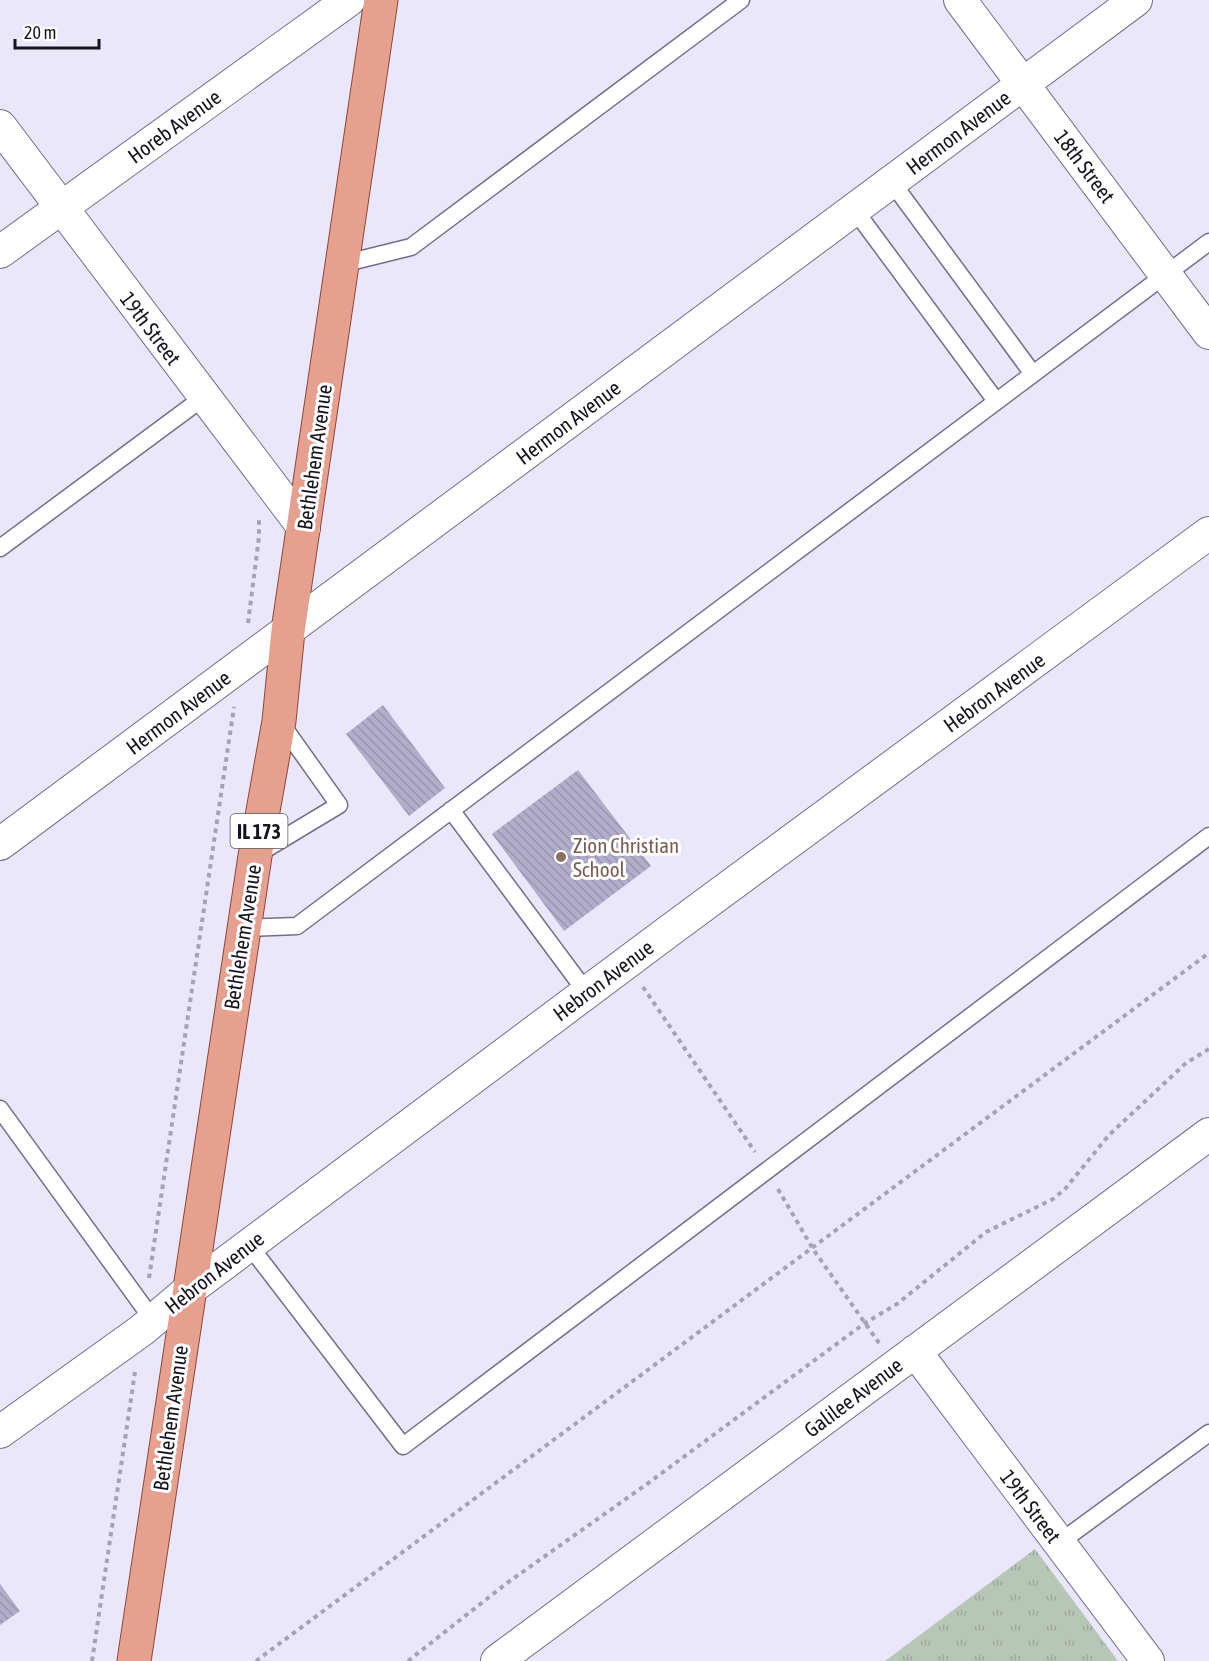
<svg xmlns="http://www.w3.org/2000/svg" width="1209" height="1661" font-family="'Asap Condensed',sans-serif">
<style>
.grass{fill:url(#grass-tufts)}
.building{fill:url(#building-back-hatch)}
.lines{fill:none;stroke-linecap:round;stroke-linejoin:round}
.lane-casing{stroke:#746e8b;stroke-width:19}
.street-casing{stroke:#746e8b;stroke-width:34}
.primary-casing{stroke:#904637;stroke-width:35}
.path{stroke:#a5a2b3;stroke-width:4;stroke-dasharray:4.5 4.5;stroke-linecap:butt}
.lane{stroke:#fff;stroke-width:16}
.street{stroke:#fff;stroke-width:32}
.primary{stroke:#e5a08f;stroke-width:33}
.education-dot{fill:#8d6e63;stroke:#fff;stroke-width:2}
.labels{text-anchor:middle;dominant-baseline:central;stroke-width:6;stroke-linejoin:round;paint-order:stroke}
.shield{fill:#fff;stroke:#5b5a62;stroke-width:1.5}
.shield-label{font-size:20px;font-weight:bold;fill:#15131e}
.street-label{font-size:21px;fill:#15131e;stroke:#fff}
.education-label{font-size:21px;fill:#785e54;stroke:#fff;text-anchor:start}
</style>
<defs>
<pattern id="grass-tufts" width="24" height="20" patternUnits="userSpaceOnUse" patternTransform="scale(1.5)"><rect width="24" height="20" fill="#b7c7b7"/><path d="M3 7l-1-3M5 7V3M7 7l1-3M15 17l-1-3M17 17v-4M19 17l1-3" fill="none" stroke="#9caa9d"/></pattern>
<pattern id="building-back-hatch" width="6" height="6" patternUnits="userSpaceOnUse" patternTransform="scale(1.5)"><rect width="6" height="6" fill="#b3adcc"/><path d="M-1 5l2 2M0 0l6 6M5-1l2 2" fill="none" stroke="#9994af"/></pattern>
</defs>
<rect width="100%" height="100%" fill="#eae6fb"/>
<path class="grass" d="M1035,1549l83,112h-233z"/>
<path class="building" d="M383,705l62,83 -36,28 -63,-82z
M578,770l73,96 -87,65 -72,-97z
M0,1584l20,27 -20,14z"/>
<g class="lines">
<defs>
<path id="lane" d="M891,181l142,193
M854,209l142,192
M342,264l69,-17 330,-247
M0,548l204,-151
M451,810l136,183
M256,855l83,-50 -59,-83
M244,928l53,-2 912,-684
M0,1109l153,211
M249,1245l154,201 806,-610
M1059,1543l150,-110"/>
<path id="street" d="M960,0l249,333
M0,126l304,402
M0,252l349,-252
M0,844l1136,-844
M915,1351l233,310
M0,1432l142,-102 47,-40 480,-359 540,-398
M497,1661l712,-527"/>
<path id="primary" d="M134,1661l121,-805 24,-135 9,-90 93,-631"/>
</defs>
<use href="#lane" class="lane-casing"/>
<use href="#street" class="street-casing"/>
<use href="#primary" class="primary-casing"/>
<path class="path" d="M248,623l11,-86v-17
M643,987l112,165
M778,1189l35,60 66,94
M149,1278l85,-571
M92,1661l43,-289
M256,1661l953,-708
M408,1661l99,-78 140,-99 218,-161 32,-19 89,-72 67,-33 12,-10 44,-54 77,-72 23,-14"/>
<use href="#lane" class="lane"/>
<use href="#street" class="street"/>
<use href="#primary" class="primary"/>
</g>
<circle class="education-dot" cx="561" cy="857" r="6"/>
<g class="labels">
<rect class="shield" x="230.5" y="814" width="57" height="34" rx="4.5"/>
<g class="shield-label">
<text x="259" y="831">IL 173</text>
</g>
<g class="street-label">
<text transform="translate(174 126) rotate(-36)">Horeb Avenue</text>
<text transform="translate(958 132) rotate(-37)">Hermon Avenue</text>
<text transform="translate(1085 166) rotate(53)">18th Street</text>
<text transform="translate(151 328) rotate(53)">19th Street</text>
<text transform="translate(568 422) rotate(-37)">Hermon Avenue</text>
<text transform="translate(314 457) rotate(-82)">Bethlehem Avenue</text>
<text transform="translate(994 692) rotate(-36)">Hebron Avenue</text>
<text transform="translate(178 712) rotate(-37)">Hermon Avenue</text>
<text transform="translate(242 937) rotate(-81)">Bethlehem Avenue</text>
<text transform="translate(603 980) rotate(-37)">Hebron Avenue</text>
<text transform="translate(214 1272) rotate(-38)">Hebron Avenue</text>
<text transform="translate(853 1397) rotate(-37)">Galilee Avenue</text>
<text transform="translate(170 1418) rotate(-82)">Bethlehem Avenue</text>
<text transform="translate(1031 1506) rotate(53)">19th Street</text>
</g>
<g class="education-label">
<text x="573" y="845">Zion Christian<tspan x="573" dy="24">School</tspan></text>
</g>
</g>
<path d="M15 39v9h84v-9" fill="none" stroke="#15131e" stroke-width="3"/>
<text x="24" y="39" font-size="18" fill="#15131e" stroke="#ffffff" stroke-width="4.5" paint-order="stroke">20 m</text>
</svg>
